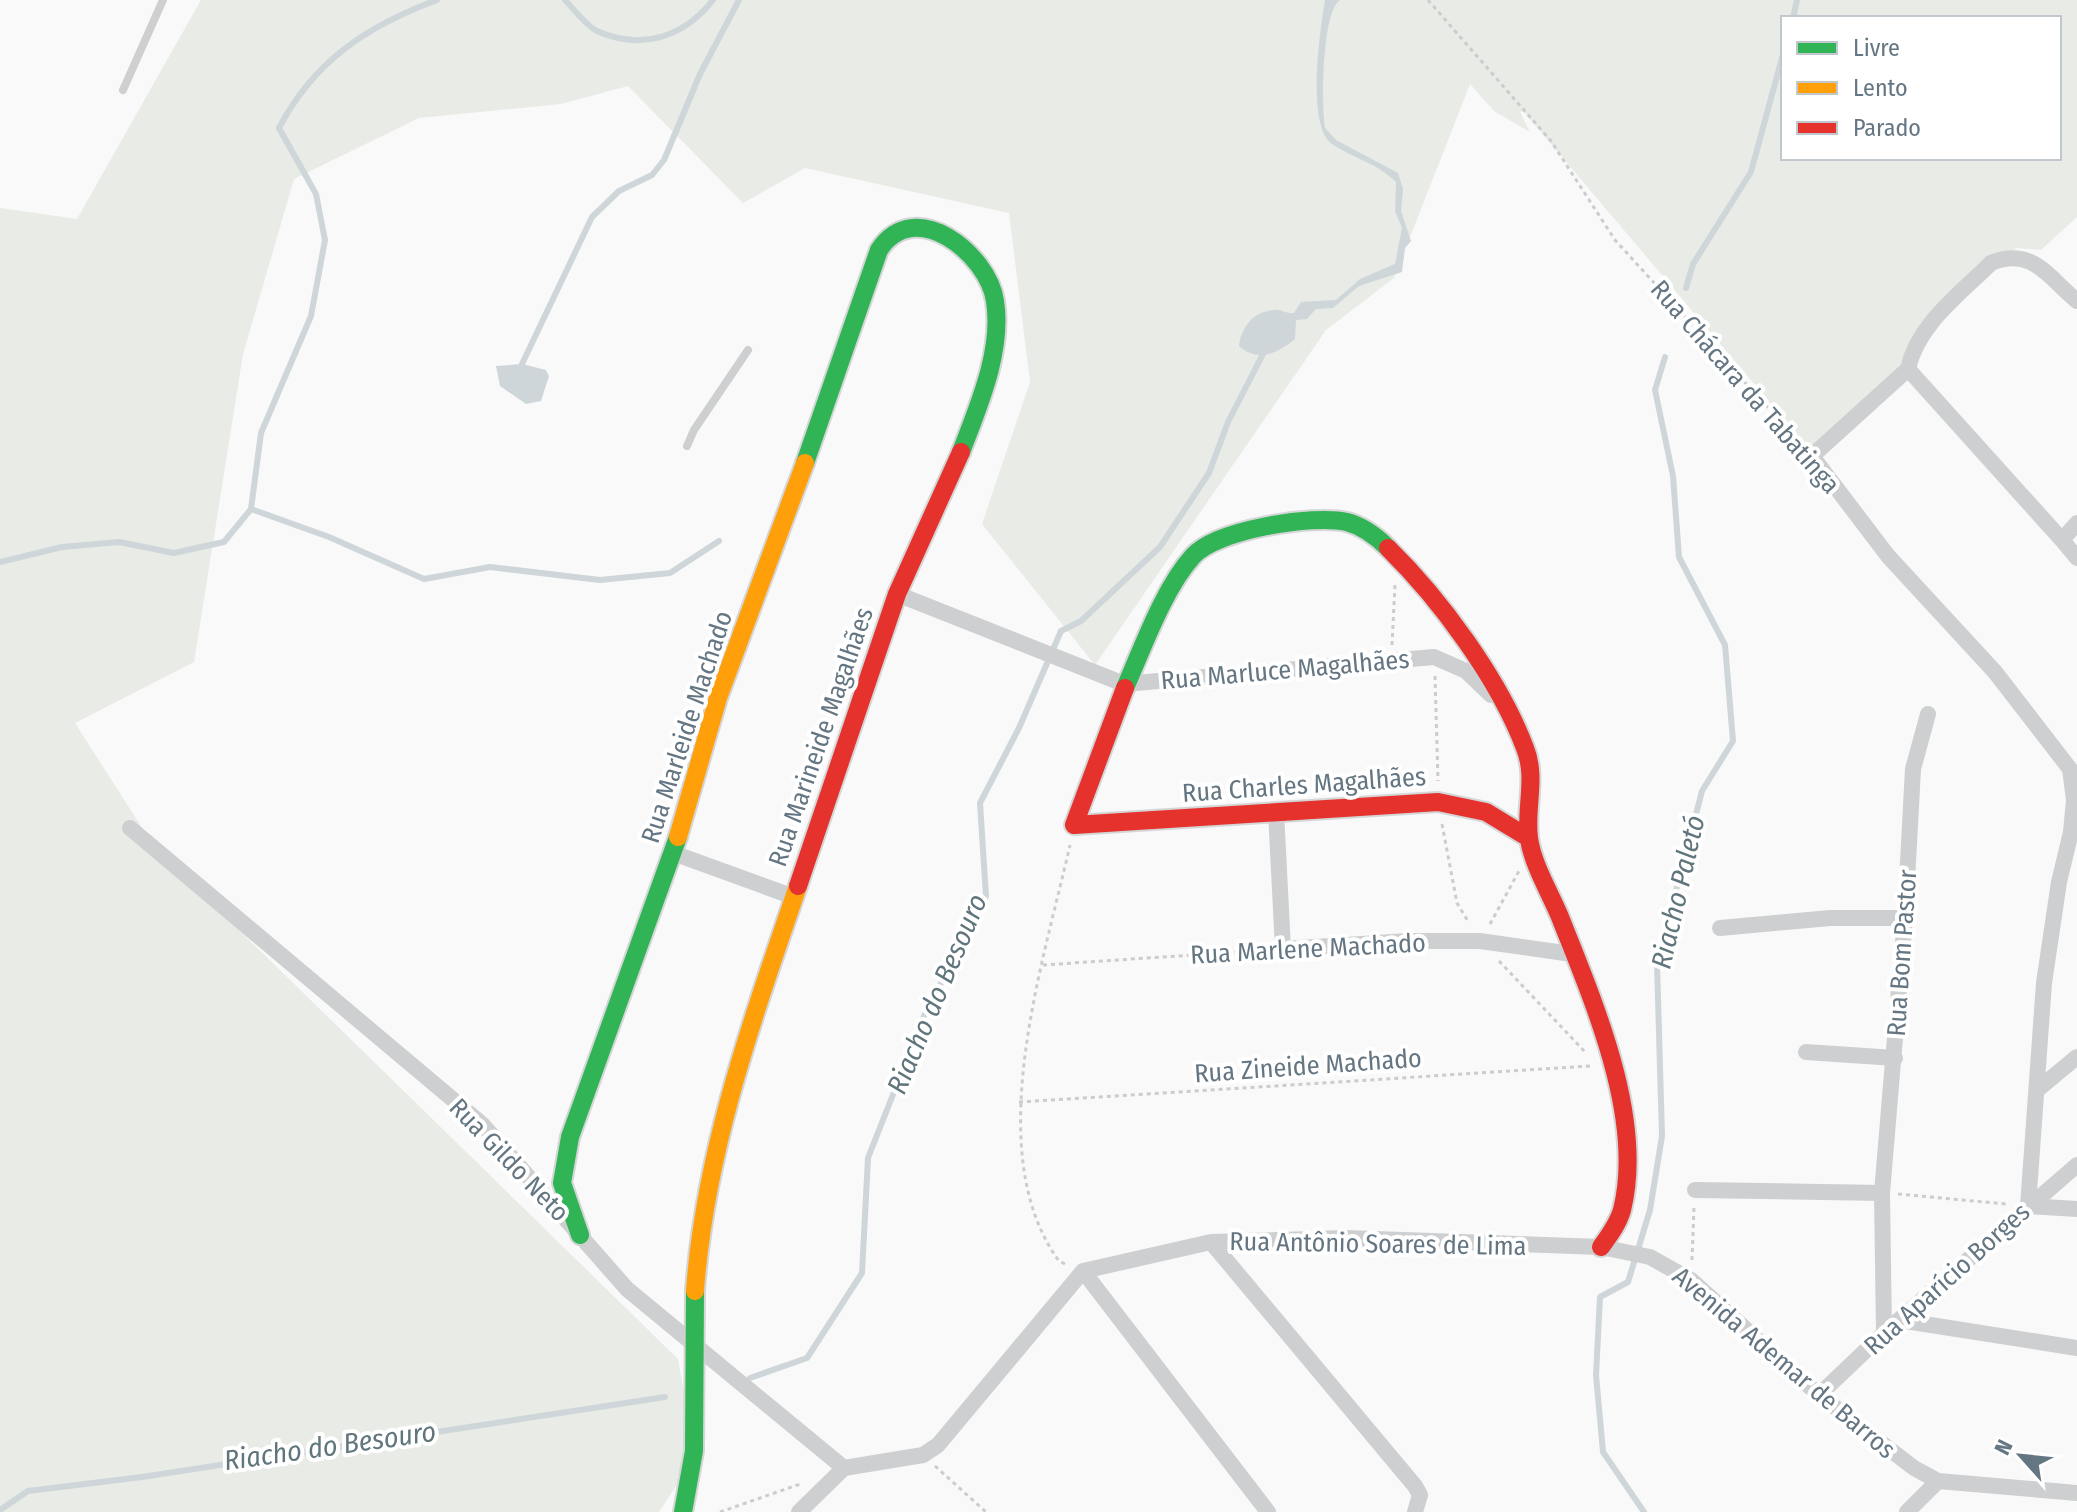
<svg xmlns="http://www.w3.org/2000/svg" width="2077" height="1512" font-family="'Fira Sans Condensed',sans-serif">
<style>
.green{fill:#e8ebe6;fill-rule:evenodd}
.water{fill:#ced6d9}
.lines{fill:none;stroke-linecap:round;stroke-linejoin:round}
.stream{stroke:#ced6d9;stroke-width:6}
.fast-casing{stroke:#d5d6d7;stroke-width:22}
.slow-casing{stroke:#d5d6d7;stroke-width:22}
.jam-casing{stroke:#d5d6d7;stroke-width:22}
.path{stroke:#cbcccd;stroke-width:3;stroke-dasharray:4 4;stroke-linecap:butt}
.lane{stroke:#cecfd0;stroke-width:8}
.street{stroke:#cecfd0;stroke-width:16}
.fast{stroke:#30b455;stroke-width:18}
.slow{stroke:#ff9f0a;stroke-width:18}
.jam{stroke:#e5322d;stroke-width:18}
.labels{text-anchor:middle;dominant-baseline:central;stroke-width:8;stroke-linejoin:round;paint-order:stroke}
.street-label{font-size:26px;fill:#657683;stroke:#fff}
.water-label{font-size:28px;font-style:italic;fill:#60757c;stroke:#fff}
</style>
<rect width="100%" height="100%" fill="#f9f9f9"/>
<path class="green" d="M201,0h1876v217l-36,33 -25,-2 -114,112 -2,11 -89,80 -288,-340 -3,1 10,20 -36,-21 -24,-27 -76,194 -68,52 -231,335 -113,-141 48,-142 -21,-169 -204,-45 -62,35 -115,-117 -67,18 -142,14 -125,61 -51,175 -49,308 -119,61 80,125 523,511 17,98 -36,55h-659v-1304l77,11zM1783,18h276v140h-276z"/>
<path class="water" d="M1325,0h15c-18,11 -19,105 -15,128l11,12 62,33 5,16 -2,22 10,30 -6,7 -3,24 -43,14 -26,22 -17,1 -9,10 -11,1 -1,19c-17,14 -37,24 -56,7 2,-18 14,-35 35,-36 8,-1 11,4 20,3l7,-11 35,-2 24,-21 35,-15 7,-36 -7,-17 1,-29c-19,-19 -43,-24 -64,-38 -26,-18 -12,-114 -7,-144z
M522,364l24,6 3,6 -8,25 -15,3 -26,-18 -4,-20z"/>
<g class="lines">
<path class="stream" d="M565,0c9,9 20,25 32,31 45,20 87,6 116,-31
M1793,18l4,-18
M1686,288l7,-24 58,-92 32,-118
M522,364l70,-147 27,-26 33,-16 12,-15 36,-86 39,-74
M251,509l78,28 95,42 66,-12 110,13 70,-7 49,-32
M0,562l62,-15 57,-5 55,11 50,-11 27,-33 10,-76 50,-117 14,-76 -9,-46 -37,-66c35,-67 88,-102 158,-128
M750,1378l57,-20 55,-85 6,-115 56,-142 62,-120 -6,-93 39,-75 42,-97 20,-10 79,-74 49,-74 19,-51 36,-70
M0,1510l28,-19 114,-14 523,-80
M1644,1512l-41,-60 -7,-77 4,-78 28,-15 22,-72 12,-74 -5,-172 45,-173 31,-50 -8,-96 -46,-88 -6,-81 -18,-86 10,-33"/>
<defs>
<path id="fast" d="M805,463l74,-213c36,-55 109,4 116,51 8,50 -17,106 -34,151
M1125,688c18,-41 39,-100 68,-132 23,-26 120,-42 154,-34 15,4 30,15 41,26
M580,1235l-18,-52 8,-46 108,-300
M683,1512l11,-61 1,-160"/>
<path id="slow" d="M678,837l40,-139 87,-235
M695,1291c10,-141 58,-273 103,-405"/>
<path id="jam" d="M1388,548c52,51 111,131 137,200 12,30 0,59 4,90 3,25 21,55 31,79 33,84 85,201 62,293 -4,14 -13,26 -21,37
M1125,688l-51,137 364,-23 48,10 43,26
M798,886l99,-292 64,-142"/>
</defs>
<use href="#fast" class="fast-casing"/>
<use href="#slow" class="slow-casing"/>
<use href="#jam" class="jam-casing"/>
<path class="path" d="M1428,0l123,141 64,99 185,203
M1392,645l3,-60
M1435,676l3,105
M1442,824l15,79 12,20
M1490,924l29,-53
M1499,961l88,93
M1043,965l224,-15
M1019,1102l572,-36
M1898,1194l108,10
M1692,1260l2,-53
M1065,1264l-6,-3c-79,-108 -16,-296 11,-416
M935,1466l51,46
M720,1512l83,-29"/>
<path class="lane" d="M123,90l40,-90
M687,446l7,-16 54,-80"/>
<path class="street" d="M1908,369l-96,87 76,100 107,116 75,97 4,31 -3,32 -12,50 -15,101 -16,223
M2077,523l-15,17 15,18
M2062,540l-154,-171c9,-44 52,-75 83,-106 41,-17 57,14 86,38
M897,594l227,90 310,-27 32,14 25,24
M1276,812l7,137 125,-8h72l92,13
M130,828l352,296 145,165 217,179
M673,853l121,44
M1720,928l110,-10h75
M1806,1052l89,6
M2037,1090l40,-33
M1695,1190l187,3
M2028,1206l49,3
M1211,1242l204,244 5,9 -5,17
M1083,1271l185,241
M1899,1320l178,28
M1884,1333l-2,-140 23,-275 8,-149 15,-55
M1819,1395l65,-62 193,-168
M799,1512l45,-44 79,-13 15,-10 145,-174 128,-29 134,-4 256,9 49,10 41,23 128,115 95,73 24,13 139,12
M1907,1512l31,-31"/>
<use href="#fast" class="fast"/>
<use href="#slow" class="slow"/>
<use href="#jam" class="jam"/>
</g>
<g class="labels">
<g class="street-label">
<text transform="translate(1745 387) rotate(49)">Rua Chácara da Tabatinga</text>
<text transform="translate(1285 670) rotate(-5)">Rua Marluce Magalhães</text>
<text transform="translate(687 727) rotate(-72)">Rua Marleide Machado</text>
<text transform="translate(821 737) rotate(-71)">Rua Marineide Magalhães</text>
<text transform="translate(1304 785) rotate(-4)">Rua Charles Magalhães</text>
<text transform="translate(1308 949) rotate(-3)">Rua Marlene Machado</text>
<text transform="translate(1902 953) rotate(-86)">Rua Bom Pastor</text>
<text transform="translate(1308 1066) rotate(-4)">Rua Zineide Machado</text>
<text transform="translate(509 1160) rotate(46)">Rua Gildo Neto</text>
<text transform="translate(1378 1244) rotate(1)">Rua Antônio Soares de Lima</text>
<text transform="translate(1947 1279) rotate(-42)">Rua Aparício Borges</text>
<text transform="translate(1784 1363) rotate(40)">Avenida Ademar de Barros</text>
</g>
<g class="water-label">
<text transform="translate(1678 892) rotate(-77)">Riacho Paletó</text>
<text transform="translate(937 994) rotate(-67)">Riacho do Besouro</text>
<text transform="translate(330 1446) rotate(-8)">Riacho do Besouro</text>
</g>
</g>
<rect x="1781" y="16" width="280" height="144" fill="#ffffff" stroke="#c1c8cd" stroke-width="2"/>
<rect x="1797" y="42" width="40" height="12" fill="#30b455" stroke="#c1c8cd" stroke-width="2"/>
<text x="1853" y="56" font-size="24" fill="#657683">Livre</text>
<rect x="1797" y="82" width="40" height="12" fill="#ff9f0a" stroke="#c1c8cd" stroke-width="2"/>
<text x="1853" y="96" font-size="24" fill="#657683">Lento</text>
<rect x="1797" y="122" width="40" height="12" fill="#e5322d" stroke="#c1c8cd" stroke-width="2"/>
<text x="1853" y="136" font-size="24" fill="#657683">Parado</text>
<g transform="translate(2021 1456) rotate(297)" stroke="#ffffff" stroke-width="6" paint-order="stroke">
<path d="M0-6L14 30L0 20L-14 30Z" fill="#657683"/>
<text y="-12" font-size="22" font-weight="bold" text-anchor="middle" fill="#657683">N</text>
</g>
</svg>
